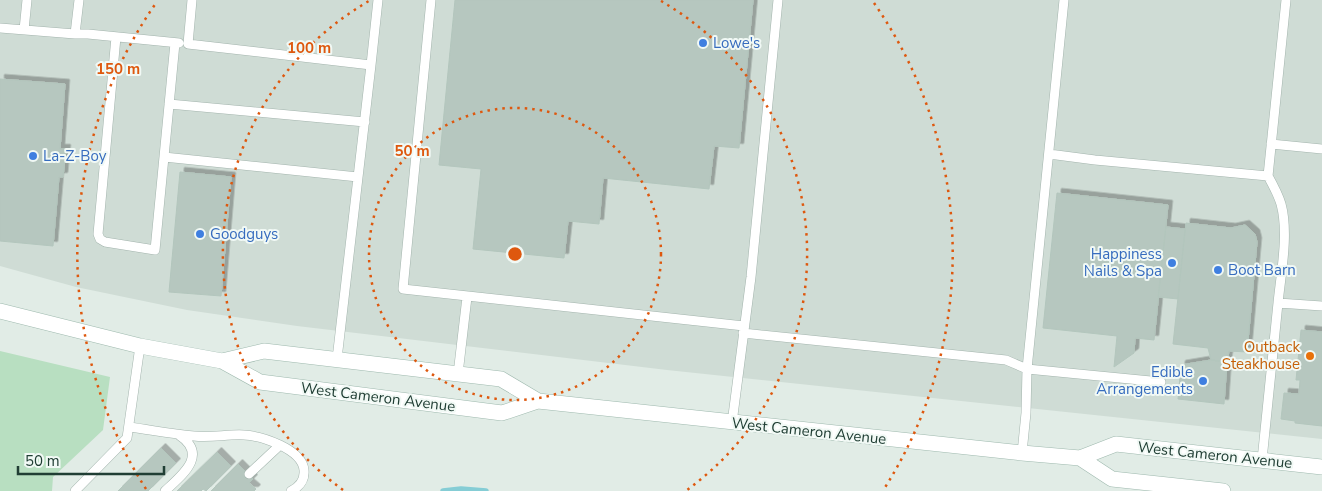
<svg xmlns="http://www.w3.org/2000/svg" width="1322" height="491" font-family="'Nunito Sans',sans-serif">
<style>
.built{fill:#cfdcd5}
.green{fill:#b8dfc1}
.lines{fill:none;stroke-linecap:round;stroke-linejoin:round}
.stream{stroke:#85cdd5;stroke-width:5.5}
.building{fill:#b6c7bf;stroke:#b3c6bd;filter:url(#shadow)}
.lane-casing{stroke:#a3b4ad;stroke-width:10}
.secondary-casing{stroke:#9eb9ae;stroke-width:16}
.lane{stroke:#fff;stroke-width:9}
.secondary{stroke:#fff;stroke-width:15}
.ring{fill:none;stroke:#de580e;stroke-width:2.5;stroke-dasharray:2.5 5}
.shop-dot{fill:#3f7fe0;stroke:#f1f9f5;stroke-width:2}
.food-dot{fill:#e8710a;stroke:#f1f9f5;stroke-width:2}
.labels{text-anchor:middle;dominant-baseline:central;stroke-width:4;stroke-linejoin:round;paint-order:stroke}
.shop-label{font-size:15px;fill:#366cbe;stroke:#f1f9f5;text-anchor:start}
.food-label{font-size:15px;fill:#c56008;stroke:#f1f9f5;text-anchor:end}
.street-label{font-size:15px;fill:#203e34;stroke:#f1f9f5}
.centre{fill:#de580e;stroke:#f1f9f5;stroke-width:2.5}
.ring-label{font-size:15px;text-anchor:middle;font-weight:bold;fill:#de580e;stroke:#f1f9f5;stroke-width:4;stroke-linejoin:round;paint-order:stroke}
</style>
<defs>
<filter id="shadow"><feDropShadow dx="4.5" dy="-4.5" stdDeviation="0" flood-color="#0004"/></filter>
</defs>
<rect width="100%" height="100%" fill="#e1ece6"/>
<path class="built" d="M0,0h1322v439l-655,-69 -370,-44 -110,-16 -111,-23 -76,-21z"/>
<path class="green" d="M0,351l110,26 -7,53 -50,47 -1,14h-52z"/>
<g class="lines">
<path class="stream" d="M443,491l18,-2 25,2"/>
</g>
<path class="building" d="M455,0h298l-14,148 -25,-2 -5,43 -106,-11 -4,46 -31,-3 -4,37 -91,-9 8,-80 -42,-4z
M0,79l65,5 -5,65h6l-3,28h-4l-6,69 -53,-5z
M180,172l51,5 -10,119 -52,-4z
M1057,193l111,12 -14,135 -19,-2 -1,15 -20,14 3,-31 -74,-8z
M1186,223l45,5 14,-3 10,9 2,8 -10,110 -18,-1 -2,11 -16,-2 -3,-12 -35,-4z
M1166,227l19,2 -7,70 -20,-2z
M1301,330l21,2v94l-27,-3v-2l-14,-2 3,-26 15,1 1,-14h-4z
M1211,360l16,2 -3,42 -46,-5 3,-34z
M161,448l15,15 -28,28h-30z
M217,452l14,14 -25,25 -3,-2 -2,2h-24z
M238,464l15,15 -4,4 7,6 -2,2h-43z"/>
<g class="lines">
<defs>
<path id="lane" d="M192,0l-4,44 183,21 -34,294
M431,0l-28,289 341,37
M1286,0l-18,176c5,9 10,18 13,28 8,29 0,69 -3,99l44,3
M0,28l75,6 4,-34
M24,30l3,-30
M75,34h13l91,9
M116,37l-18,197 2,5 5,3 50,8 20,-207
M371,65l7,-65
M169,104l196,18
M1271,144l51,5
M1049,154l46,6 173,16
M164,157l194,20
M743,333l263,27 21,9 134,13
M458,374l9,-77
M732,423l19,-146 27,-277
M129,427c22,3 43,7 65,9 17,2 34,-2 50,-1 18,1 58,14 60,35 1,10 -5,17 -13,21
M1022,453l4,-40 1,-44 37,-369
M1262,460l16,-157
M249,474l31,-29
M75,491l52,-53 13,-92
M165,491c17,-16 44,-36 14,-56"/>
<path id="secondary" d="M0,311l140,35 82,15 38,21 242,31 36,-12
M222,361l42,-10 237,28 37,22 484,52 58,5 36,-14 206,23
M1080,458l32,21 111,12"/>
</defs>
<use href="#lane" class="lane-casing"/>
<use href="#secondary" class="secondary-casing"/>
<use href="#lane" class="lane"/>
<use href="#secondary" class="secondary"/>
</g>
<g class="ring">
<circle cx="515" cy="254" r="146"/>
<path d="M343 490A292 292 0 0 1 369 1M661 1A292 292 0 0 1 687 490"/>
<path d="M146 489A438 438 0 0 1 156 3M874 3A438 438 0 0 1 884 489"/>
</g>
<g class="shop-dot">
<circle cx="703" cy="43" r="5"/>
<circle cx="33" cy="156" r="5"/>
<circle cx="200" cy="234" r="5"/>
<circle cx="1172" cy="263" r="5"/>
<circle cx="1218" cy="270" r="5"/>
<circle cx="1203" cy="381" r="5"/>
</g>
<circle class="food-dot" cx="1310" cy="356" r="5"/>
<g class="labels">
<g class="shop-label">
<text x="713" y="43">Lowe's</text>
<text x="43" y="156">La-Z-Boy</text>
<text x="210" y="234">Goodguys</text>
<text x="1162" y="254" text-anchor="end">Happiness<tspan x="1162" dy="17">Nails &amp; Spa</tspan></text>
<text x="1228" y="270">Boot Barn</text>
<text x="1193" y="372" text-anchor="end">Edible<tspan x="1193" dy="17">Arrangements</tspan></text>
</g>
<g class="food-label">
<text x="1300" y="347">Outback<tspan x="1300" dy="17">Steakhouse</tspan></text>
</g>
<g class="street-label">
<text transform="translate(378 397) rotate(7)">West Cameron Avenue</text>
<text transform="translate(809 431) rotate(6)">West Cameron Avenue</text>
<text transform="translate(1215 455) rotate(6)">West Cameron Avenue</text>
</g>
</g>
<circle cx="515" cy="254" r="8" class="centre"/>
<g class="ring-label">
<text x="309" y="53">100 m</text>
<text x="118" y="74">150 m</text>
<text x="412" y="156">50 m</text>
</g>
<path d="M18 466v8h146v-8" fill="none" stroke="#203e34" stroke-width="2.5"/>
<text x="25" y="466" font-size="15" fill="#203e34" stroke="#f1f9f5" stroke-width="4" paint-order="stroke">50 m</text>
</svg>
